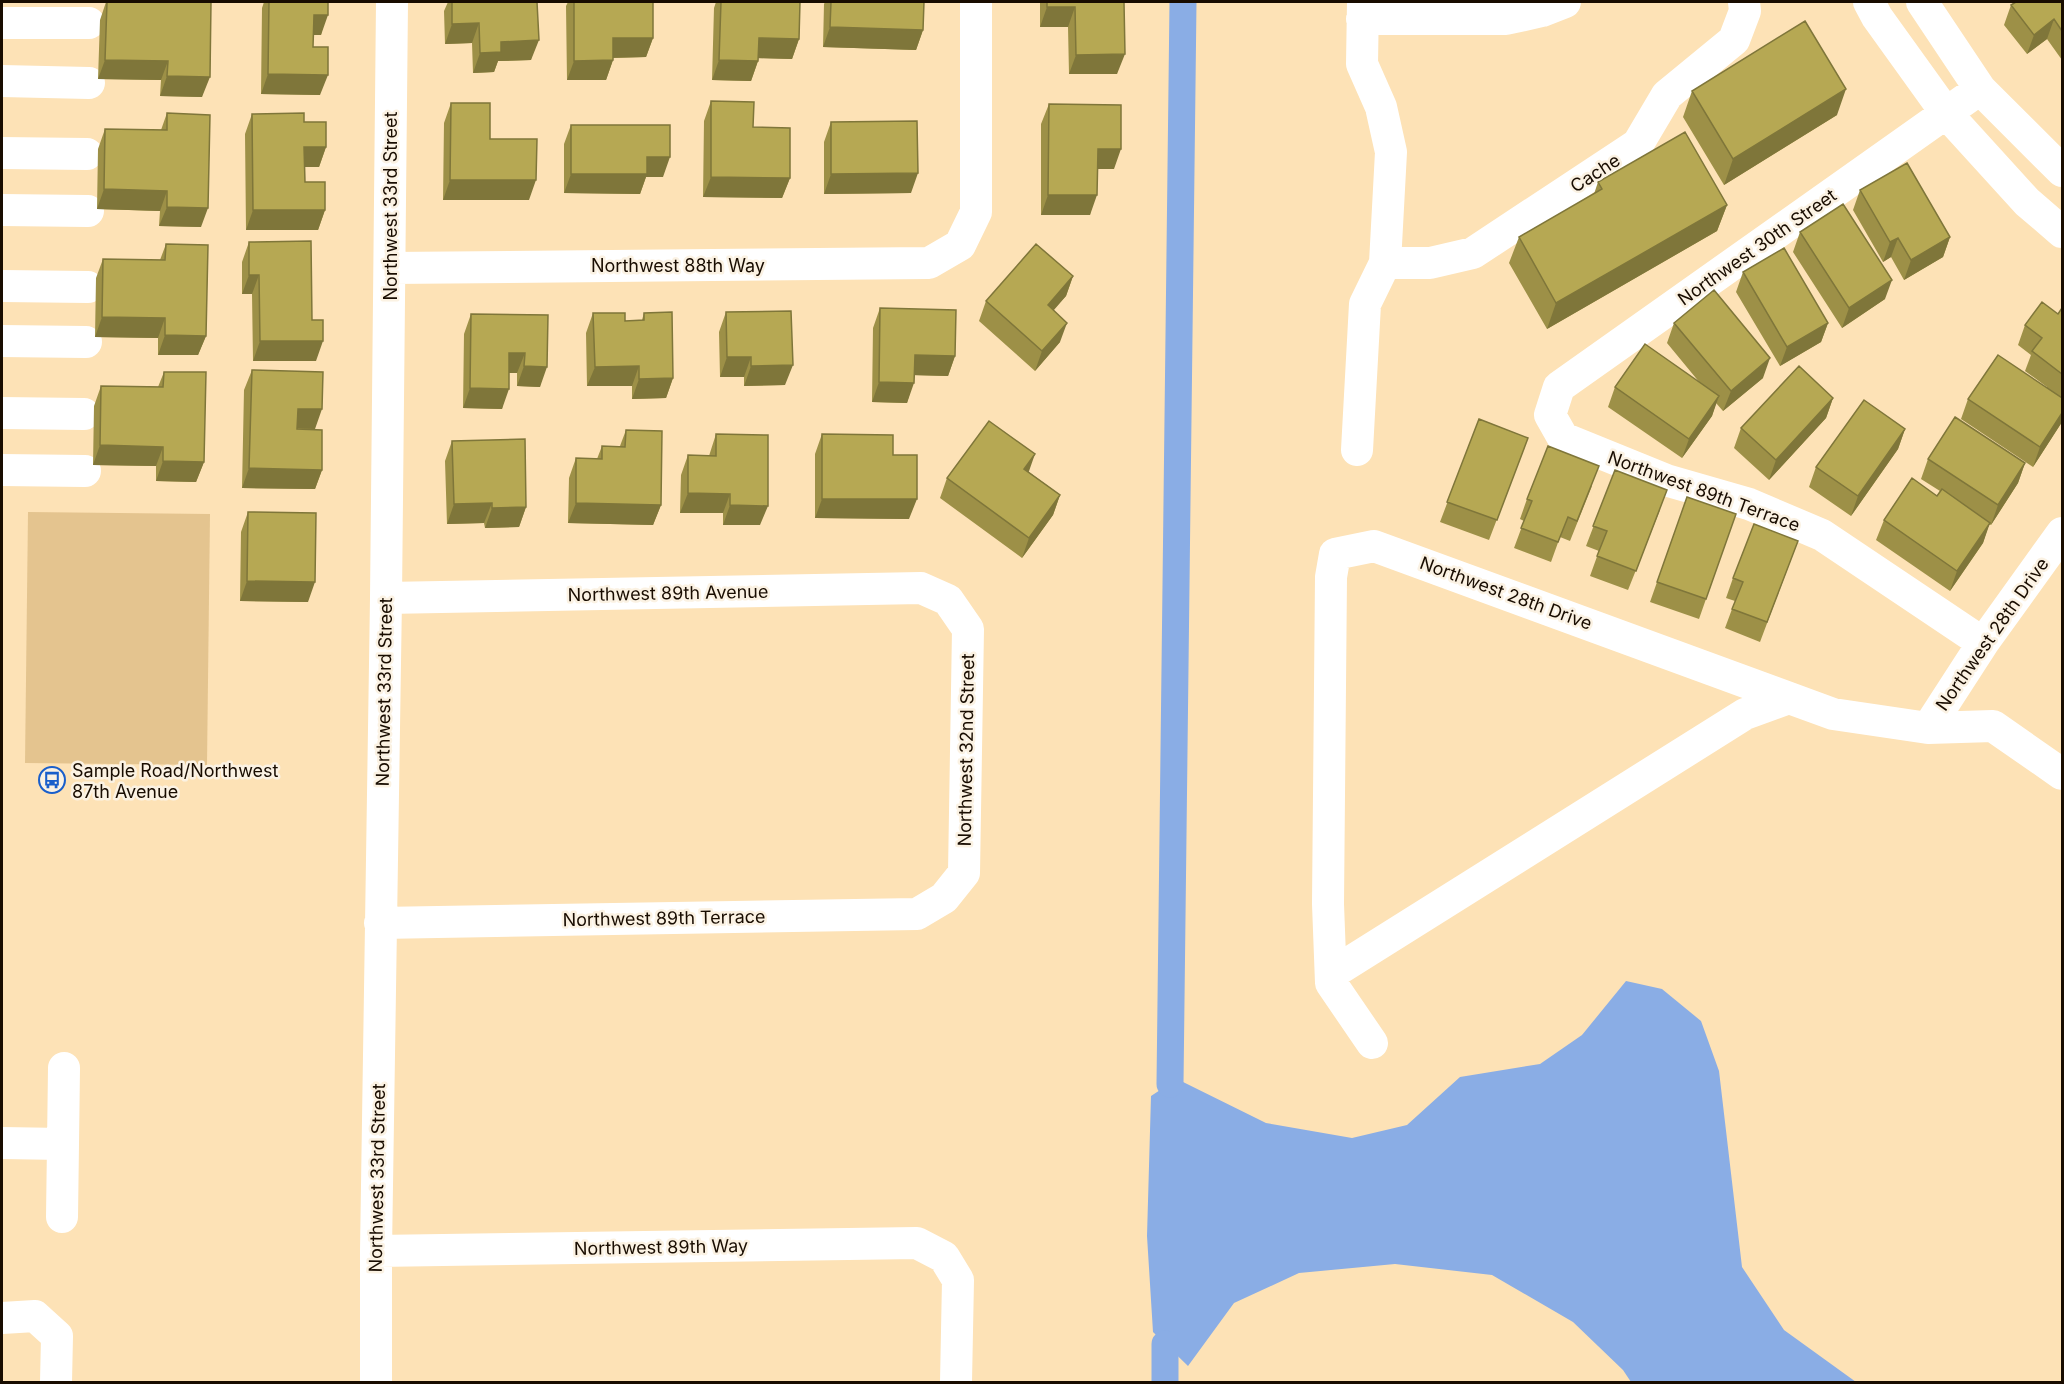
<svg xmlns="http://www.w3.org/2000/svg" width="2064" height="1384" font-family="Inter,sans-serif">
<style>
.green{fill:#e4c48f}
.water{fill:#8aade5}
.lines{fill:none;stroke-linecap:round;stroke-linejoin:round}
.canal{stroke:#8aade5;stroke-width:27}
.minor{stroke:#fff;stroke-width:32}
.wall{fill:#9d9047}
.shaded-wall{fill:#7f763a}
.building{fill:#b6a853;stroke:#7f763a;stroke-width:1.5}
.labels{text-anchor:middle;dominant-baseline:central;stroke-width:5;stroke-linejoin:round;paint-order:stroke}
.street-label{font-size:18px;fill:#180c00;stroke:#fbf2e3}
.poi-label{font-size:18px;fill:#180c00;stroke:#fbf2e3;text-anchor:start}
</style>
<rect width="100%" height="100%" fill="#fde2b6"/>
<path class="green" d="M28,512l182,2 -3,251 -182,-2z"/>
<path class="water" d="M1626,981l36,8 39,32 18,50 23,196 42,63 72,52h-225l-8,-12 -50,-48 -81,-47 -97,-11 -96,9 -65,30 -46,63 -35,-34 -6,-96 4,-140 26,-17 89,44 86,15 55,-13 53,-48 80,-13 42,-29z"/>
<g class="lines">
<path class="canal" d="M1170,1084l13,-1082
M1165,1382v-38"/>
<path class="minor" d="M1869,2l8,15 69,96 81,89 35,30
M1922,2l58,87 82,82
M1362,19h144l36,-8 23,-9
M2,23h87
M2,81l87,2
M1980,89l-421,298 -9,28 13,23 106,43 80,23 73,31 161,108
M2,153l85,1
M2,210l86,1
M1385,263h45l43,-10 165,-109 29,-49 67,-55 11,-29 -1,-9
M390,268l539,-5 31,-18 16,-33v-210
M2,286l86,1
M2,341l84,1
M2,413l82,1
M1357,450l8,-146 20,-41 6,-111 -10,-45 -19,-43 1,-62
M2,470l83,1
M1928,728l55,-85 79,-110
M380,923l537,-9 27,-16 20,-25 4,-244 -20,-29 -27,-12 -535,10
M1331,974l414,-260 44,-16
M1372,1043l-41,-60 -3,-79 3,-327 4,-23 39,-8 459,168 95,14 65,-2 69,48
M2,1143l61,1 1,-76
M62,1217l1,-73
M376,1251l541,-8 27,14 14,23 -2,102
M2,1318l33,-2 22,20 -1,46
M376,1382v-131l10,-653 6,-596"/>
</g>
<path class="wall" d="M106,2h105l-9,95 -42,-1 1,-16 -63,-1 2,-59z
M264,2h64l-7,33h-8v12l7,48 -59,-1 1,-86z
M448,2h89l-6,58 -33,1 -4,11 -21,1 -1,-30 -27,1 -1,-33z
M568,2h85v36l-7,19 -33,1v2l-7,20h-39l-1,-74z
M716,2h84l-1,37 -7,20 -34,-1v3l-7,20 -39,-1 2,-72z
M825,2h99l-1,28 -7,20 -93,-3 1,-43z
M1040,2h84l-7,72h-48l-1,-47h-28z
M2062,2v58l-15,-21 -20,15 -23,-29 7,-20z
M1692,91l145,24 -113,70 -41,-68z
M711,101l42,26 37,51 -8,20 -79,-1 1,-76z
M451,103l39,36 39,61h-86l1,-77z
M1049,104l65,65h-16l-8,46h-49v-91z
M167,113l34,114 -42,-1 1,-15 -63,-2 1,-60 7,-20 56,1z
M252,114l52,8 22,25 -7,20h-15l1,15 20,28 -7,20h-72l-1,-96z
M831,122l80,71 -87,1v-52z
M571,125l92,52h-17l-6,17 -76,-1v-49z
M1598,182l129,23 -10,26 -170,98 -38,-66 10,-26 75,-43z
M1860,190l90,47 -7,20 -39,23 -13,-23 -8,5 -30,-52z
M1800,232l85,67 -43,29 -49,-76z
M249,242l63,78 4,41h-63l-1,-67h-10v-32z
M166,244l40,92 -8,19h-40v-17l-63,-1 1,-59 7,-19 57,1z
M1743,272l85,51 -7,19 -41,24 -44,-74z
M1073,276l-7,20 -13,14 7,32 -25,29 -56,-50 7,-20z
M880,308l75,48 -7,20 -33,-1 -8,28 -35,-1 1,-74z
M2062,308v114l-29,45 -72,-48 7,-20 79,-12 -22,-16 6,-16 -13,-10 7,-20 33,-11z
M726,312l59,73 -41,1v-9h-24l-1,-45z
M593,313l32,8 17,-1 2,-7 29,65 -7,20 -34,1v-13h-45l-1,-53z
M471,314l77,1 -8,72 -23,-1v-13h-8l-7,36 -39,-1 1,-74z
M1674,323l89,55 -40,33 -7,-8 -4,13 -30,42 -74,-51 7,-20 85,-4 -33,-40z
M252,370l63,59h-18l25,41 -7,19 -73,-1 2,-98z
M164,372l40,90 -8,20 -40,-1v-15l-63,-1 1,-59 7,-20 57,1z
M1833,398l-7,20 -57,62 -35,-32 7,-20z
M1479,419l49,19 -39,102 -49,-18z
M1905,429l-7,20 -47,67 -42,-29 7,-20z
M626,430l35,75 -8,20 -85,-2 1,-45 7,-20 21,1 5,-13h18z
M716,434l44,91h-37v-12h-43l1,-38 7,-20 21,1z
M822,434l71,21 16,64 -94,-1v-64z
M452,441l74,66 -7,20 -34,1 -1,-5 -37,1 -2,-63z
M1928,459l97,4 -7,20 -27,42 -2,-1 -6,19 -33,48 -74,-51 8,-20 53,-24 3,-5 -19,-12z
M1615,470l45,40 -32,80 -38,-14 9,-25 -13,-5z
M1029,472l31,23 -7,20 -31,43 -82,-60 7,-20z
M1592,486l-22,55 -10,-4 -9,25 -37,-14 10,-27 -4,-2 7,-20z
M1687,497l19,102 -7,20 -49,-17z
M248,512l60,90 -68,-1 1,-69z
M1798,541l-38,101 -35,-14 10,-27 -9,-3 7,-20z"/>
<path class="shaded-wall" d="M1047,7h28l-7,20h-28z
M314,15h14l-7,20h-15z
M2054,19l-7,20 -20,15 7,-19z
M479,23l-7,20 -27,1 7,-20z
M830,27l93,3 -7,20 -93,-3z
M613,38h40l-7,19 -41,1z
M759,38l40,1 -7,20 -41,-1z
M539,40l-8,20 -33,1 -4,11 -21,1 7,-20 21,-11z
M1125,54l-8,20h-48l7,-19z
M105,60l63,1 -7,19 -63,-1z
M613,60l-7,20h-39l7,-19z
M719,60l39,1 -7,20 -39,-1z
M268,74l60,1 -8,20 -59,-1z
M167,76l43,1 -8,20 -42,-1z
M1846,89l-9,26 -113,70 9,-26z
M304,147h22l-7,20h-22z
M1098,149h23l-7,20h-23z
M647,157h23l-7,20h-17l-6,17 -76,-1 7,-19z
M918,173l-7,20 -87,1 7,-20z
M711,177l79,1 -8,20 -79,-1z
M450,180h86l-7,20h-86z
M104,189l63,2 -7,20 -63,-2z
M1048,195h49l-7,20h-49z
M1727,205l-10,26 -170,98 9,-26z
M167,207l41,1 -7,19 -42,-1z
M253,210h72l-7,20h-72z
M1950,237l-7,20 -39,23 7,-20z
M1898,238l-7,19 -8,5 7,-20z
M249,275h10l-7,19h-10z
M1073,276l-7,20 -25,29 7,-20z
M1892,280l-7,19 -43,29 7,-20z
M102,317l63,1 -7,20 -63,-1z
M1067,323l-7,19 -25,29 7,-20z
M1828,323l-7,19 -41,24 7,-19z
M165,335l41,1 -8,19h-40z
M260,341h63l-7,20h-63z
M509,353h16l-8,20h-15z
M915,355l40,1 -7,20 -40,-1z
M727,357h24l-7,20h-24z
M1770,358l-7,20 -40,33 8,-20z
M793,365l-8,20 -41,1 7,-20z
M524,366l23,1 -7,20 -23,-1z
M639,366l-7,20h-45l8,-19z
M673,378l-7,20 -34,1 7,-20z
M879,382l35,1 -7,20 -35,-1z
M470,388l39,1 -7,20 -39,-1z
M1719,396l-7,20 -30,42 7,-19z
M1833,398l-7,20 -57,62 7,-20z
M298,409h24l-7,20 -24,-1z
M2062,413v9l-29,45 7,-20z
M1905,429l-7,20 -47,67 7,-20z
M100,445l63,2 -7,19 -63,-1z
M1035,454l-7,20 -4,-5z
M163,461l41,1 -8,20 -40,-1z
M2025,463l-7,20 -27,42 7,-20z
M249,468l73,2 -7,19 -73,-1z
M688,493l42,1 -7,19h-43z
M1060,495l-7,20 -31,43 7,-20z
M822,499h95l-8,20 -94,-1z
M492,503l-8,20 -37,1 7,-20z
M576,503l85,2 -8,20 -85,-2z
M730,505l38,1 -8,19h-37z
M526,507l-7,20 -34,1 7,-20z
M1990,523l-7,20 -33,48 7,-20z
M247,581l68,1 -7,20 -68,-1z"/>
<path class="building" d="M107,2h104l-1,75 -43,-1 1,-15 -63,-1z
M269,2h59v13h-14l-1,32h15v28l-60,-1z
M452,2h85l2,38 -38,2v10l-21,1 -1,-30 -27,1z
M574,2h79v36h-40v22l-39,1z
M721,2h79l-1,37 -40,-1 -1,23 -39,-1z
M831,2h93l-1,28 -93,-3z
M1047,2h77l1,52 -49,1 -1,-48h-28z
M2016,2h46v29l-8,-12 -20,16 -23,-30z
M1805,21l41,68 -113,70 -41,-68z
M711,101l43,1 -1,25 37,1v50l-79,-1z
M451,103h39v36h47l-1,41h-86z
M1049,104l72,1v44h-23l-1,46h-49z
M167,113l43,2 -2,93 -41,-1v-16l-63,-2 1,-60 62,1z
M304,113v9h22v25h-22l1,35h20v28h-72l-1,-96z
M917,121l1,52 -87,1v-52z
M571,125h99v32h-23v17h-76z
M1685,132l42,73 -171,98 -37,-66 83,-48 -4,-7z
M1907,163l43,74 -39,23 -13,-22 -8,4 -30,-52z
M1843,204l49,76 -43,28 -49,-76z
M311,241l1,79h11v21h-63l-1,-66h-10v-33z
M166,244l42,1 -2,91 -41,-1v-17l-63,-1 1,-58 62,1z
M1036,244l37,32 -25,29 19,18 -25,28 -56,-50z
M1784,248l44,75 -41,24 -44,-75z
M1714,290l56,68 -39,33 -57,-68z
M2042,302l16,12 4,-6v66l-30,-23 10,-13 -17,-13z
M880,308l76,2 -1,46 -40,-1 -1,28 -35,-1z
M791,311l2,54 -42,1v-9h-24l-1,-45z
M672,312l1,66 -34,1v-13l-44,1 -2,-54h32v8l19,-1v-7z
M471,314l77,1 -1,52 -23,-1 1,-13h-16v36l-39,-1z
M1645,344l74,52 -30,43 -74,-52z
M1998,355l64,43v15l-22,34 -72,-48z
M1799,366l34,32 -57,62 -35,-32z
M252,370l71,2 -1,37h-24l-1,20 25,1v40l-73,-2z
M164,372h42l-2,90 -41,-1v-14l-63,-2 1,-59 62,1z
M1864,400l41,29 -47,67 -42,-29z
M1955,417l70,46 -27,42 -70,-46z
M1479,419l49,19 -31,82 -50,-18z
M989,421l46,33 -11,15 36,26 -31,43 -82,-60z
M626,430l36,1 -1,74 -85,-2v-45l26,1v-13l23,1z
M716,434l52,1v71l-38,-1v-11l-42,-1v-38l28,1z
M822,434l71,1v20h24v44h-95z
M525,439l1,68 -34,1v-5l-38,1 -2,-63z
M1548,446l51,20 -22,55 -9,-4 -10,25 -37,-14 11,-27 -5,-2z
M1615,470l52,20 -31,81 -39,-15 10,-25 -14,-5z
M1912,478l25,18 5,-7 48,34 -33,48 -73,-51z
M1687,497l49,17 -30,85 -49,-17z
M248,512l68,1 -1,69 -68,-1z
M1754,524l44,17 -31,81 -35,-13 11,-27 -10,-4z"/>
<defs>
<symbol id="bus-ring" viewBox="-11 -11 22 22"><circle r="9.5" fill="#fbf2e3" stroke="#1a5fcb" stroke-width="1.5"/><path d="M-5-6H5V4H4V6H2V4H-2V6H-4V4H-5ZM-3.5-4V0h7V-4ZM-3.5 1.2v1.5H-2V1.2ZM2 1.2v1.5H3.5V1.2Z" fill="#1a5fcb"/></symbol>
</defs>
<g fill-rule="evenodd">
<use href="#bus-ring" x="37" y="765" width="30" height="30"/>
</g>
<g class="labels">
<g class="street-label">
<text transform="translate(1595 173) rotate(-33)">Cache</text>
<text transform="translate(390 206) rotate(-90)">Northwest 33rd Street</text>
<text transform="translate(1757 247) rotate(-35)">Northwest 30th Street</text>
<text x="678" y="265">Northwest 88th Way</text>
<text transform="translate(1704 491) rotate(20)">Northwest 89th Terrace</text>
<text transform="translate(668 593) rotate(-1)">Northwest 89th Avenue</text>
<text transform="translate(1506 593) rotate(20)">Northwest 28th Drive</text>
<text transform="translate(1992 634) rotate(-55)">Northwest 28th Drive</text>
<text transform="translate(384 692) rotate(-89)">Northwest 33rd Street</text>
<text transform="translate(966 750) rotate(-89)">Northwest 32nd Street</text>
<text transform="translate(664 918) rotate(-1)">Northwest 89th Terrace</text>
<text transform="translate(377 1178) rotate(-89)">Northwest 33rd Street</text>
<text transform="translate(661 1247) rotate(-1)">Northwest 89th Way</text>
</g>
<g class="poi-label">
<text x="72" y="770">Sample Road/Northwest<tspan x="72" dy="21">87th Avenue</tspan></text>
</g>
</g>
<rect width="2064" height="1384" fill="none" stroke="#180c00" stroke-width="6"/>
</svg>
